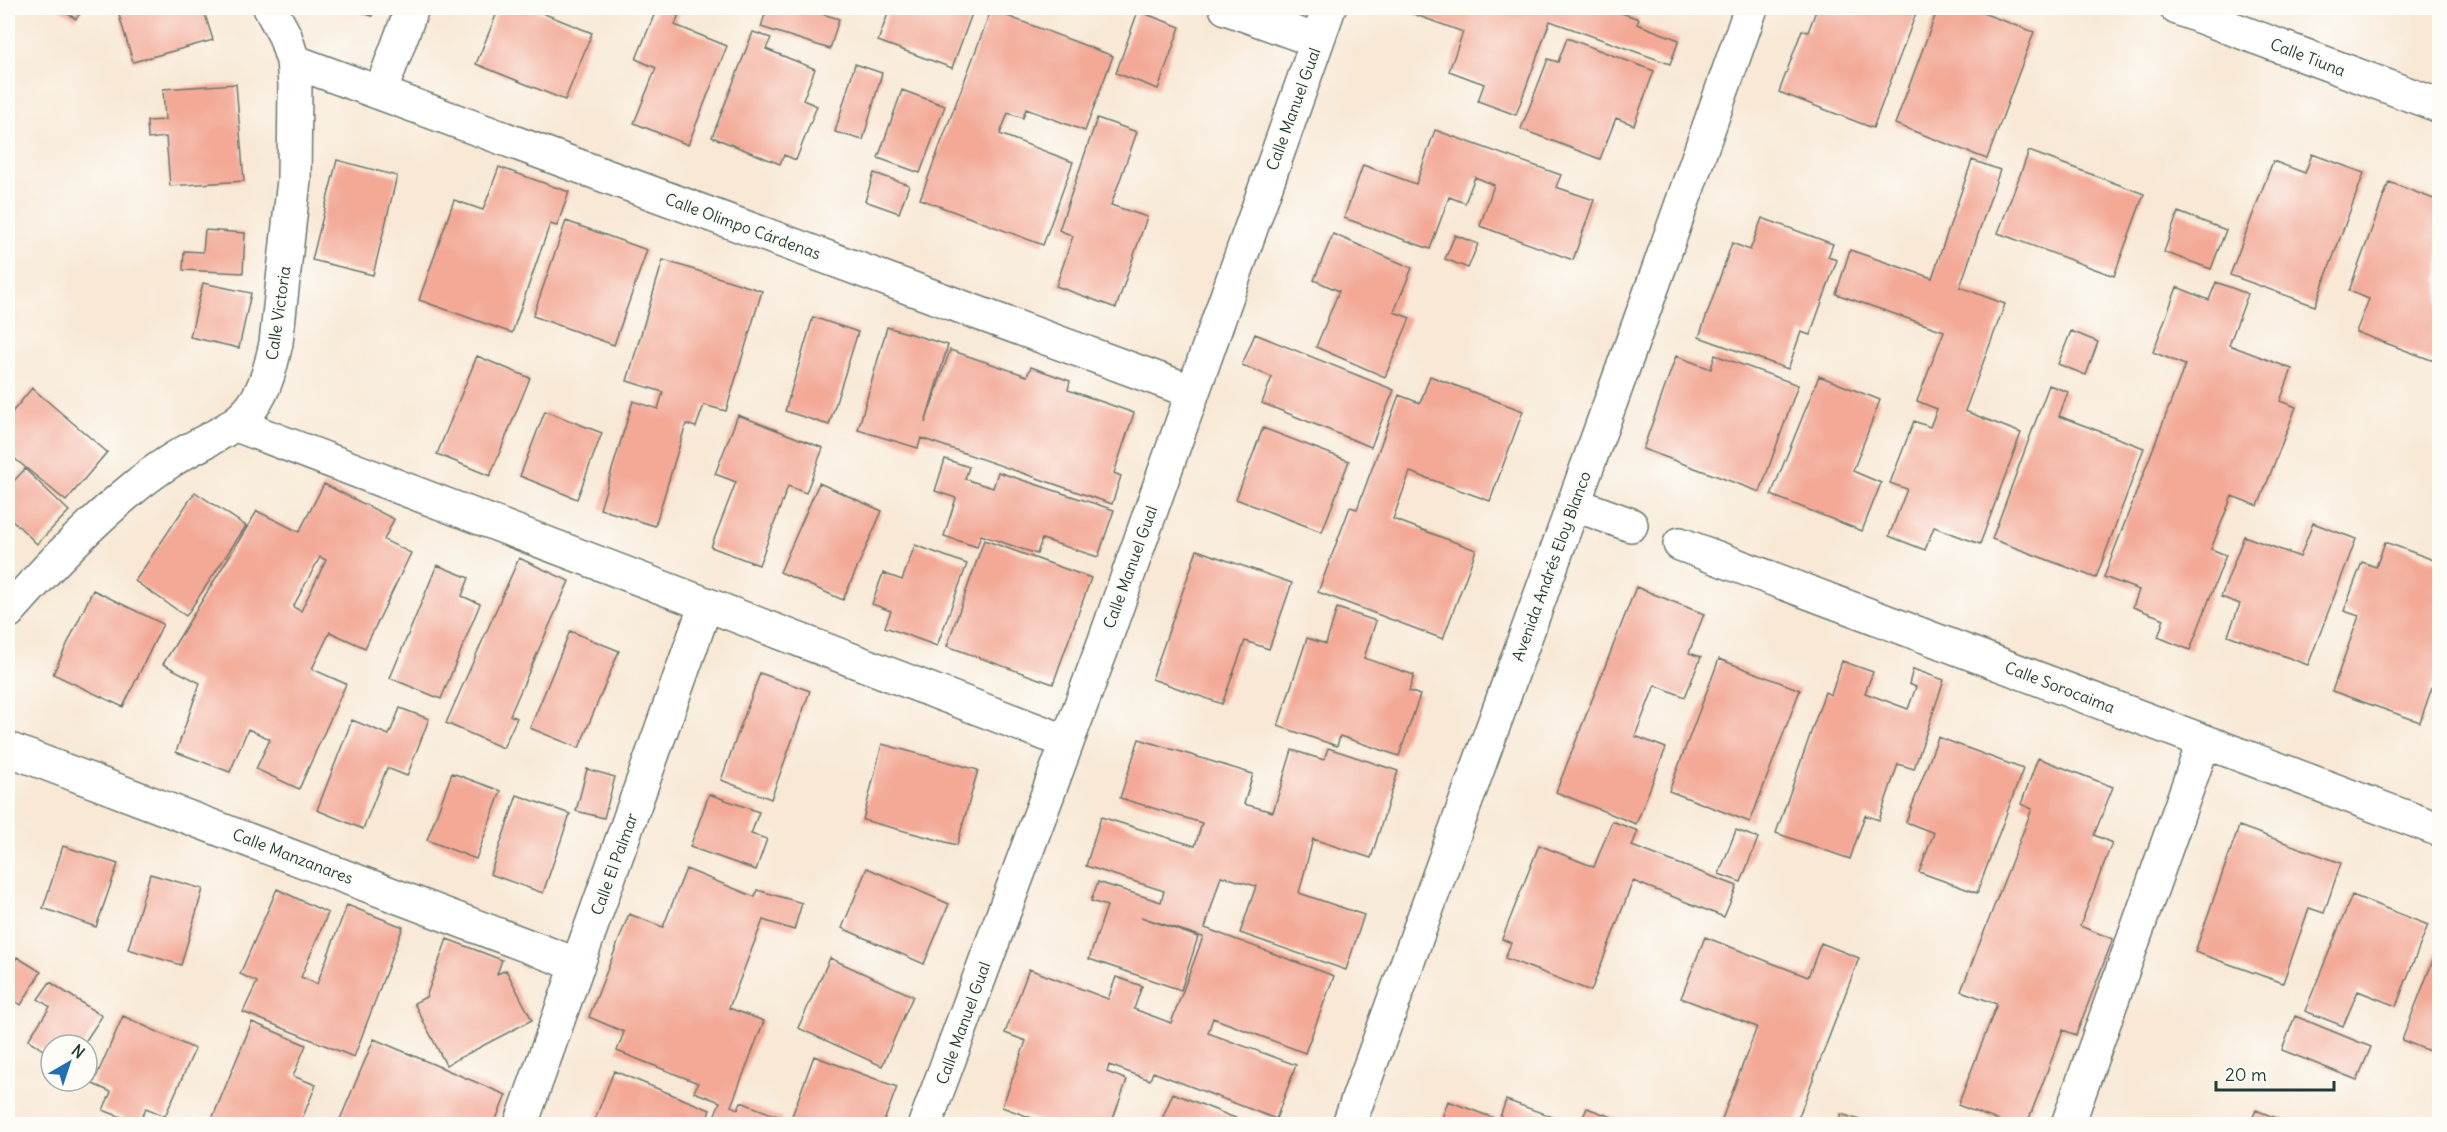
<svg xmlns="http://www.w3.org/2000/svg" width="2447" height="1132" font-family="Delius,sans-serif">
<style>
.building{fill:#f3a996;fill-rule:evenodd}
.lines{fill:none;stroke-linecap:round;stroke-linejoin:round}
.minor-casing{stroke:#6b796c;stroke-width:36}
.minor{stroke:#fff;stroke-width:33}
.labels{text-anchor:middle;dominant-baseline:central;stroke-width:4.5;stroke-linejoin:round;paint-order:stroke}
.street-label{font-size:16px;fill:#1f3d34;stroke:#fdfcf7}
</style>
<rect width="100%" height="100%" fill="#fdfcf7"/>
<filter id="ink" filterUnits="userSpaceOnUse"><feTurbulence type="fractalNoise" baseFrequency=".0167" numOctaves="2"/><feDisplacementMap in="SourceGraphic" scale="12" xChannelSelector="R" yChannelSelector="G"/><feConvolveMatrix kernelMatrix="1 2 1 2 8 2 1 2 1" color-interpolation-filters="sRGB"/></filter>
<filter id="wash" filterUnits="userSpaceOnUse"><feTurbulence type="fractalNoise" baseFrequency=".008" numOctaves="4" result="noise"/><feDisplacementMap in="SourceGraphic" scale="24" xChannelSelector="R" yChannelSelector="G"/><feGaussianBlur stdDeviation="1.35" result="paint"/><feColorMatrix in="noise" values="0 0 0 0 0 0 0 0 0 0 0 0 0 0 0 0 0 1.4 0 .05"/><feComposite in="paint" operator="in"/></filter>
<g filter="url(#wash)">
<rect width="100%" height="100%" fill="#f8e8d5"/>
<g id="blocks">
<path class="building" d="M58,8h26l-8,11z
M147,8h56l10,32 -80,22 -14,-47z
M350,8h25l-3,8z
M499,8h31l62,25 -27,67 -89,-36z
M657,8h24l-6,17 52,21 -39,99 -54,-22 22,-55 -20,-9z
M767,8h37l35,11 -9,30 -69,-22z
M890,8h84l-22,60 -74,-27z
M1409,8h120l7,2 1,-2h70l32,11 -2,5 42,16 -9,24 -120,-43 -34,94 -38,-14 6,-17 -35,-13 14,-39 -55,-20z
M1817,8h101l-45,120 -94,-36 23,-62 6,2z
M1938,8h31l65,24 -47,127 -92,-35z
M991,10l122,46 -28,75 -59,-22 -3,9 -15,-5 -8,21 73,28 -30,83 -123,-46z
M1138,11l42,16 -22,62 -42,-16z
M753,32l18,6 -5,11 49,20 -12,31 14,6 -21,54 -12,-5 -4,9 -68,-27z
M1567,38l87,33 -20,54 -18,-7 -16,41 -79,-30 27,-70 10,3z
M855,64l27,9 -19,67 -28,-8z
M236,84l8,97 -74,5 -4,-49 -18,2 -1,-18 18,-1 -2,-31z
M902,90l43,16 -25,67 -42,-15z
M1097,118l40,14 -26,73 36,12 -31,91 -60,-22 17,-50 -14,-6z
M1435,130l126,45 -5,12 38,13 -21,60 -93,-34 14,-41 -19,-8 -10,26 -16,-6 -19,52 -86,-31 19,-53 53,19z
M2029,151l115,43 -30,82 -116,-43z
M2312,154l52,19 -49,133 -85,-31 43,-114 32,12z
M337,160l60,16 -24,99 -61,-15z
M1972,160l28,10 -40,117 45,17 -40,107 56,22 -41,111 -46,-17 -9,23 -36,-14 18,-47 -17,-6 24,-62 16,6 7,-18 -20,-8 27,-70 -108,-37 14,-44 82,28z
M499,167l70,25 -12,34 -7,-2 -38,109 -93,-33 35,-100 29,10z
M874,173l35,12 -10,28 -34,-12z
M2389,182l50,19v70l-3,9 3,2v63l-5,16 -78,-29 13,-33 -20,-8z
M2178,212l48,18 -15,39 -47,-17z
M1762,218l71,26 -5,13 9,3 -27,75 -9,-3 -13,37 -89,-32 33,-94 18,7z
M566,221l81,29 -33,95 -81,-29z
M205,230l40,3 -2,40 -60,-3 1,-19 19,1z
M1333,234l79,34 -18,44 16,6 -25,59 -69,-30 23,-56 -25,-11z
M1455,235l23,9 -10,24 -23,-9z
M663,260l99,31 -36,120 -22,-6 -8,22 -10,-3 -31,102 -55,-17 33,-108 25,8 5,-17 -36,-11z
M2216,282l32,12 -19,51 63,24 -12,32 16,6 -38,99 -26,-10 -21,53 15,6 -36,95 -32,-13 6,-18 -31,-12 6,-17 -35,-13 81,-212 -32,-13 24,-65 32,13z
M203,283l48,10 -12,55 -49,-11z
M813,317l45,15 -29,93 -44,-14z
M887,327l61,18 -23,78 25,-73 77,26 4,-9 39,14 -2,9 66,23 -20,60 7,3 -9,28 -191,-66 -3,10 -60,-18z
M2071,331l27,11 -12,33 -28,-11z
M1255,334l139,56 -23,57 -109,-44 10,-26 -30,-12z
M1715,355l83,30 -38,107 -117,-43 33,-93 35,13z
M477,356l53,22 -40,98 -53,-22z
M1430,376l93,35 -33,90 -80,-29 -17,47 83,31 -33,89 -125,-47 32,-85 7,2 42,-114 21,8z
M1819,376l61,24 -27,71 28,12 -19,48 -91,-36z
M2049,385l19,7 -9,24 85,32 -48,130 -104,-39z
M32,388l75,64 -41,49 -58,-48v-36z
M545,411l57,22 -25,66 -57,-23z
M738,415l85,33 -17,45 -18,-7 -29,79 -48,-18 25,-65 -21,-8z
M1263,428l86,33 -27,71 -86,-33z
M945,459l24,8 -4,12 28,9 5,-16 116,38 -16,47 -56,-18 -5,15 -56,-19 -4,12 -33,-11 12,-38 -21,-7z
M25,469l44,42 -32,33 -29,-28v-35l3,3z
M819,483l63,28 -39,89 -63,-28z
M324,484l70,35 -10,21 27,13 -46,95 -35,-16 -18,37 34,15 -47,105 -43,-20 14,-30 -22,-10 -18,43 -54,-20 24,-69 -37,-19 94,-153 42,21zM320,557l6,3 -25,51 -8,-4z
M195,492l51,34 -60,90 -51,-35z
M2313,523l43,16 -48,126 -80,-30 12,-31 -19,-7 23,-61 56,21z
M984,540l107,38 -38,106 -106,-38z
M2385,542l54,20v105l-19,55 -88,-31 27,-75 -15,-5 18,-49 14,5z
M915,545l52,19 -30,82 -52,-19 6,-16 -19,-7 11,-31 19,7z
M1197,550l95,33 -23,66 -24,-8 -23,63 -70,-25z
M519,558l50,23 -59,134 7,3 -14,30 -57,-25z
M437,565l32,13 -7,18 18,8 -39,95 -51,-21z
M1636,587l68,27 -15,39 12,4 -16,40 -30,-12 -20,51 31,12 -30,76 -80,-32z
M93,590l70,34 -40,83 -70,-33z
M1337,608l39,13 -12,37 50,17 -5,16 11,4 -21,61 -59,-20 -3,10 -59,-20 29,-88 19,6z
M570,631l49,20 -40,97 -49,-20z
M1719,659l81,31 -50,132 -81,-31z
M1842,661l31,11 -8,21 43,16 8,-22 -7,-3 4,-15 31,11 -30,89 -16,-5 -19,56 -14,-5 -15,44 -74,-26 49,-141 6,3z
M760,673l50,18 -39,108 -50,-19z
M400,708l29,11 -22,57 -20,-8 -24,61 -46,-19 35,-90 37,15z
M1938,737l85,32 -46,124 -58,-21 15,-39 -28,-11z
M1139,739l114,35 -9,30 29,8 19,-62 32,10 4,-12 70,23 -27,87 -58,-19 -14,54 65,22 -18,55 -106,-37 16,-47 -35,-10 -16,52 129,48 -29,77 -92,-35 -5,15 88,32 -20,54 -123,-47 -3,8 -41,-15 -2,7 20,8 -16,44h-63l-46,-17 24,-66 -21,-8 24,-64 79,30 8,-22 26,9 -8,23 37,14 32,-86 -62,-20 57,20 -17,53 -92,-31 18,-53 -16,-5 7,-19 63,20 3,-11 -78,-25 15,-49 94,29 7,-23 -82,-25z
M882,744l96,26 -21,75 -94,-25z
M2038,758l75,29 -19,48 18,8 -32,83 33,13 -37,96 -13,-5 -36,94h-20l-49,-19 39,-101 -36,-13 71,-182 -11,-5z
M587,769l28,8 -11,41 -28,-7z
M452,773l49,18 -25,68 -49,-19z
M709,794l50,18 -8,22 16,5 -11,31 -66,-23z
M517,795l53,19 -27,79 -53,-19z
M1612,821l26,10 -6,15 105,40 -13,31 -91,-36 -42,110 -86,-33 6,-15 -9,-4 37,-94 55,22z
M2239,826l102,37 -17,50 -15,-5 -26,75 -88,-31z
M1736,830l22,8 -17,44 -22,-8z
M63,846l55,18 -22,63 -53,-19z
M867,868l82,36 -25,60 -82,-36z
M686,869l69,28 2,-7 45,13 -8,27 -31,-10 -34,88 35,13 -33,85 7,3 3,-7 41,16 -2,6h-69l9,-22 -26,-10 4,-9 -81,-32 7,-19 -35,-15 40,-103 34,13z
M150,874l53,15 -22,76 -53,-16z
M277,889l51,24 -27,64 16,7 30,-79 56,22 -49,130 -111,-45 14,-30 -17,-8z
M2352,895l76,30 -32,81 -38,-15 -15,35 -38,-15z
M1705,937l103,40 13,-34 38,15 -63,166h-76l37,-97 -76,-29z
M447,939l55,21 -5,14 9,-4 26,50 -86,45 -32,-62 12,-6z
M2439,945v110l-37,-15z
M17,957l24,15 -20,33 -13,-8v-25z
M830,958l83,38 -31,70 -84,-38z
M50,982l52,34 -19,29h-32v10l-23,-15 22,-33 -12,-8z
M123,1016l72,33 -30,67 -19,-8 -7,16 -36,-14 8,-18 -18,-8z
M2295,1016l76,31 -14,33 -75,-30z
M252,1022l54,23 -13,31 23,9 -16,39h-90z
M374,1039l132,56 -12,29h-156z
M814,1056l83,31 -14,37h-94z
M614,1071l96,39 -5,14h-98l-12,-5z
M1173,1093l77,31h-90z
M1506,1100l66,24h-132l8,-23 51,19z
M1587,1108l44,16h-51z
M2256,1110l35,14h-41z
M1841,1114l31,10h-34z"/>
</g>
</g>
<g filter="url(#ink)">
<use href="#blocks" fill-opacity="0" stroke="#6b796c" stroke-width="1.5"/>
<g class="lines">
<defs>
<path id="minor" d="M1226,8l91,33
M2177,8l263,98
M293,61l900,331
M380,93l32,-85
M234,424l833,318
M1574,504l57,21
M1680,544l760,286
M8,612c38,-43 79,-86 123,-122 13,-11 27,-21 41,-30 26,-17 61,-28 80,-53 14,-19 19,-41 24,-64l18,-163 1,-96 -2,-23 -8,-25 -15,-28
M8,749l570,216
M521,1124l185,-520
M925,1124l179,-481 225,-635
M1349,1124l308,-850 94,-266
M2068,1124l136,-383"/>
</defs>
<use href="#minor" class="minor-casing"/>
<use href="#minor" class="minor"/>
</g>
</g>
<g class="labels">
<g class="street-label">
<text transform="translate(2308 57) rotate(21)">Calle Tiuna</text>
<text transform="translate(1293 109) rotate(-70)">Calle Manuel Gual</text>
<text transform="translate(743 226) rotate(20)">Calle Olimpo Cárdenas</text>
<text transform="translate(278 313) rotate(-82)">Calle Victoria</text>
<text transform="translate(1551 566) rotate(-70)">Avenida Andrés Eloy Blanco</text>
<text transform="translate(1130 567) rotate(-70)">Calle Manuel Gual</text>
<text transform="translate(2060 687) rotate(21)">Calle Sorocaima</text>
<text transform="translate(293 856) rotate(21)">Calle Manzanares</text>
<text transform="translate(614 864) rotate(-70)">Calle El Palmar</text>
<text transform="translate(963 1023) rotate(-70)">Calle Manuel Gual</text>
</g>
</g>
<rect width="2447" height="1132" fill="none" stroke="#fdfcf7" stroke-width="30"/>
<g transform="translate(69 1063) rotate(39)"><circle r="28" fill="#fdfcf7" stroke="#a4b0a9" stroke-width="1.5"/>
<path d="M0-4.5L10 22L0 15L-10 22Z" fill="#1f6fb2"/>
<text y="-9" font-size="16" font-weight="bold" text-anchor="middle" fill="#1f3d34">N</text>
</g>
<path d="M2216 1081v9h118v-9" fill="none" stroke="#1f3d34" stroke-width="3"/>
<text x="2225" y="1081" font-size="18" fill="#1f3d34" stroke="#fdfcf7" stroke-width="4.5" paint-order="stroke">20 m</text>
</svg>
